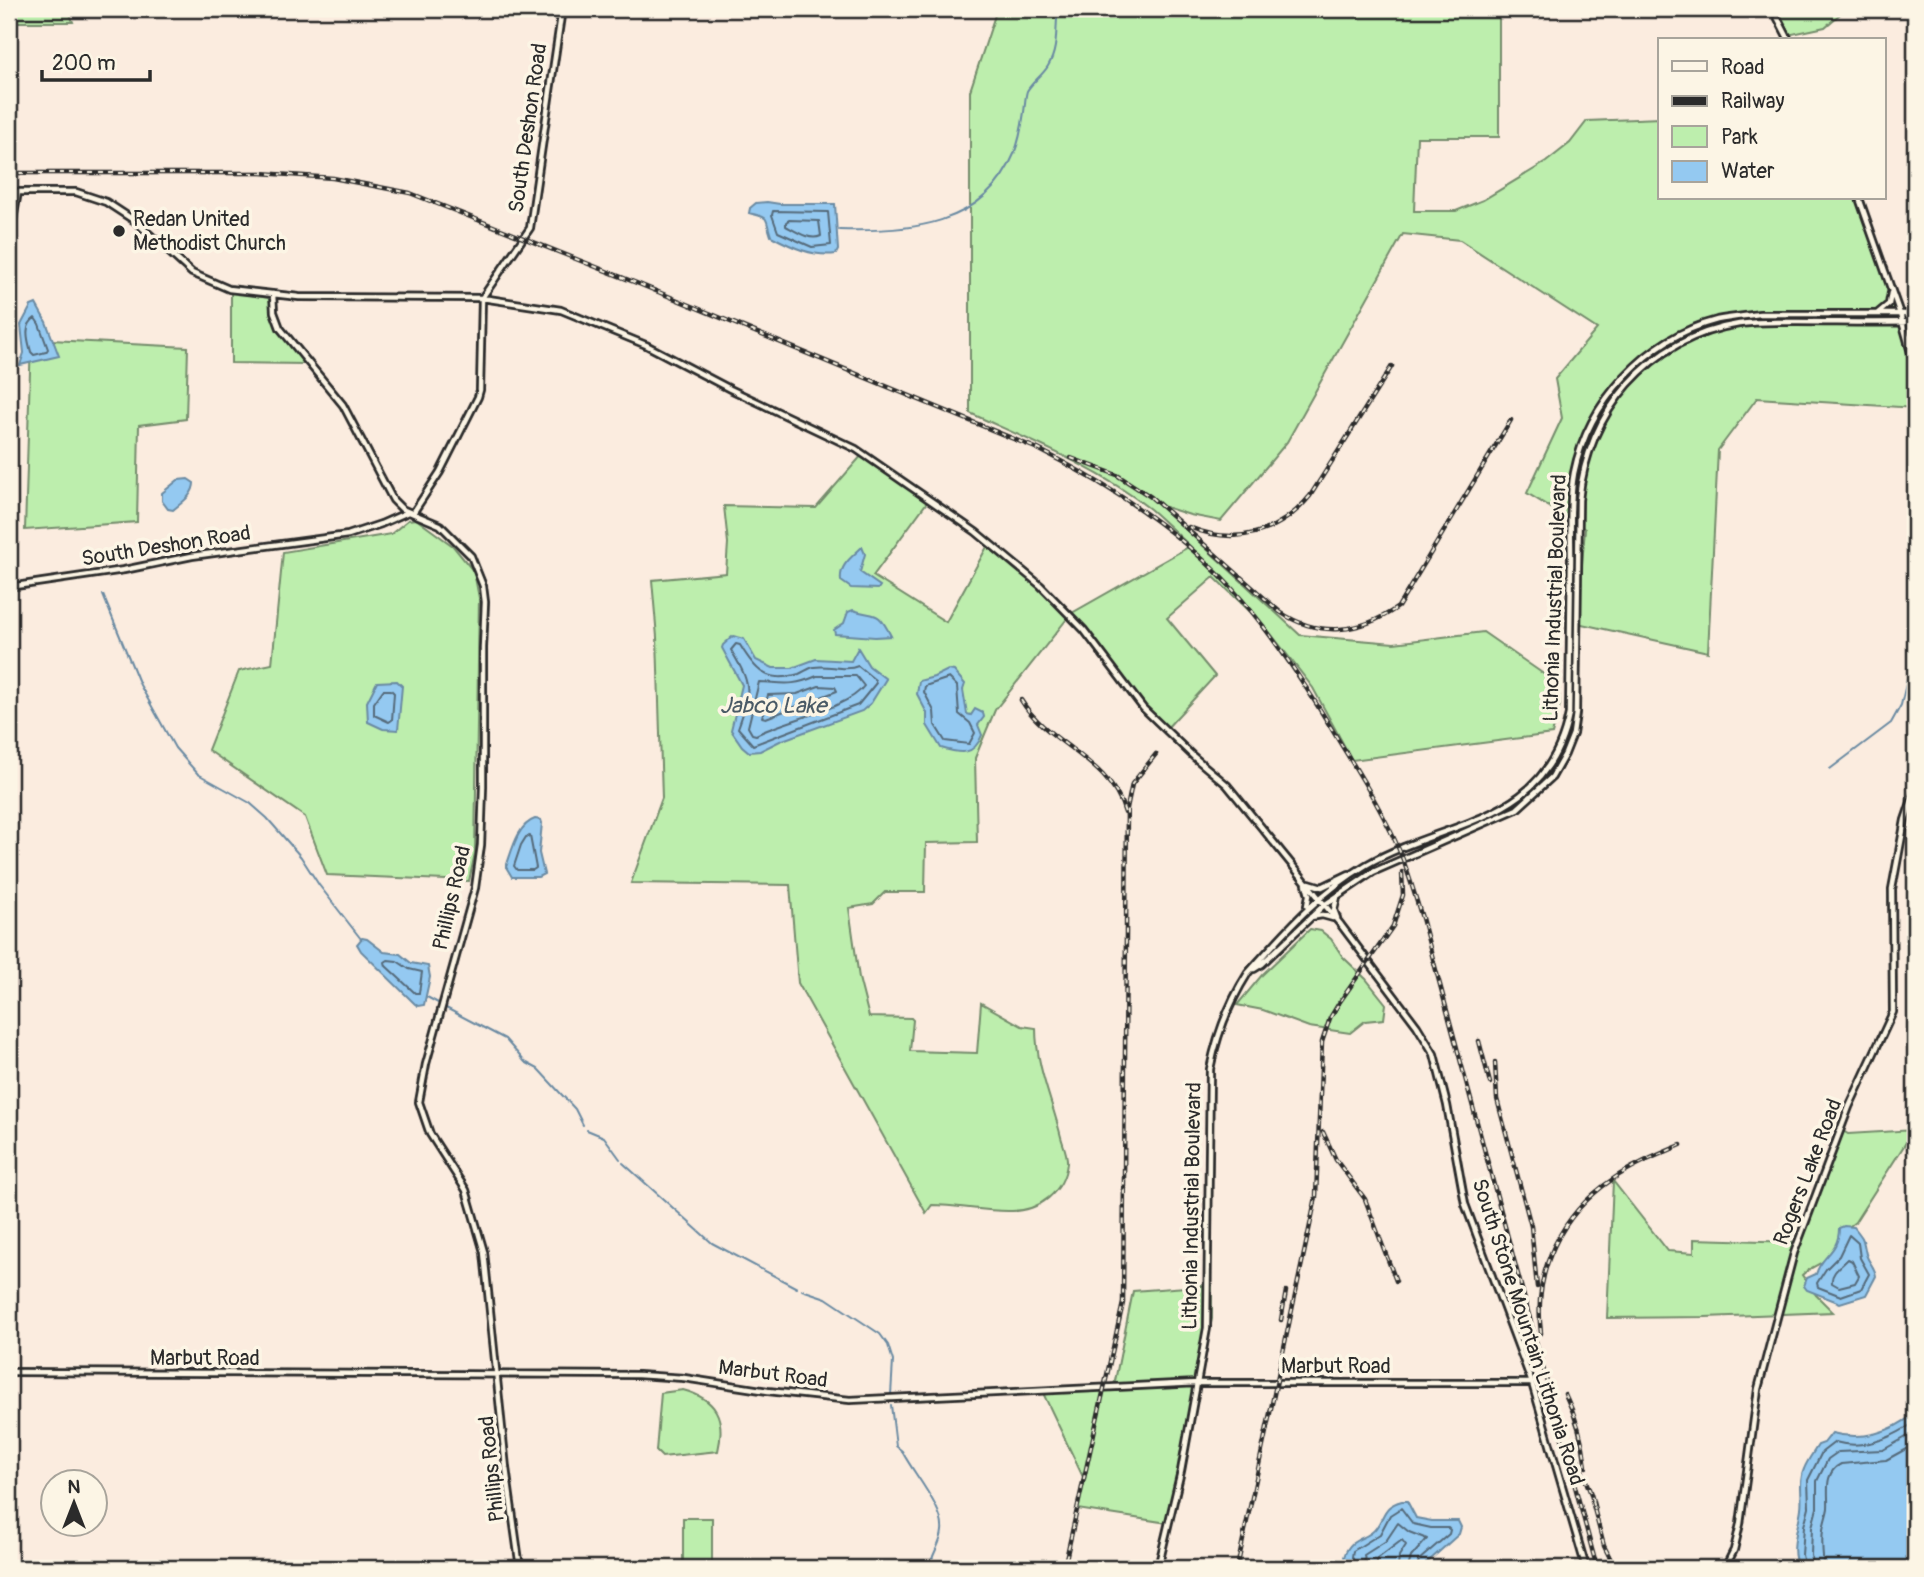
<svg xmlns="http://www.w3.org/2000/svg" width="1924" height="1577" font-family="Pangolin,sans-serif">
<style>
.green{fill:#bdeead;stroke:#748c6c;stroke-width:2}
.water{fill:#94c9f1;stroke:#6a8aa2;stroke-width:2}
.lines{fill:none;stroke-linecap:round;stroke-linejoin:round}
.shore{stroke:#556a7a;stroke-width:2}
.stream{stroke:#6a8aa2;stroke-width:2}
.secondary-casing{stroke:#2b2b2b;stroke-width:10}
.secondary{stroke:#fcf5e5;stroke-width:4.5}
.rail-casing{stroke:#2b2b2b;stroke-width:4.5}
.rail{stroke:#fcf5e5;stroke-width:2;stroke-dasharray:5;stroke-linecap:butt}
.poi-dot{fill:#2b2b2b;stroke:#fcf5e5;stroke-width:2.5}
.labels{text-anchor:middle;dominant-baseline:central;stroke-width:7;stroke-linejoin:round;paint-order:stroke}
.street-label{font-size:21px;fill:#2b2b2b;stroke:#fcf5e5}
.poi-label{font-size:21px;fill:#2b2b2b;stroke:#fcf5e5;text-anchor:start}
.water-label{font-size:23px;font-style:italic;fill:#4a5a66;stroke:#fcf5e5}
</style>
<rect width="100%" height="100%" fill="#fbecdf"/>
<filter id="ink" filterUnits="userSpaceOnUse"><feTurbulence type="fractalNoise" baseFrequency=".0143" numOctaves="2"/><feDisplacementMap in="SourceGraphic" scale="14" xChannelSelector="R" yChannelSelector="G"/><feConvolveMatrix kernelMatrix="1 2 1 2 8 2 1 2 1" color-interpolation-filters="sRGB"/></filter>
<g filter="url(#ink)">
<path class="green" d="M9,9h59l5,13h-64z
M997,9h502v128h-82l-3,74h42l27,-11 63,-38 24,-19 17,-22 73,-3v80h203l13,43 32,92 7,10v65l-158,-10 -39,52 -10,202 -131,-29 8,-94 -58,-36 35,-75 -7,-39 42,-50 -137,-89 -57,-6 -116,208 -66,79 -31,-6 -31,-10 141,130 94,8 89,-11 75,52 2,20 -8,30 -200,26 -39,-72 -49,-63 -50,-48 -47,41 48,58 -49,53 -27,-23 -40,-61 -29,-30 -75,95 -20,48 2,84 -51,1 -1,49h-40l-12,12 -24,4 10,70 10,39 42,1 2,2 -3,31 67,2 4,-50 41,23 14,2c0,39 16,72 25,109 2,8 7,18 6,26 -3,29 -28,48 -55,48 -27,1 -53,-6 -80,-6l-6,8 -128,-230 -8,-98 -159,-2 31,-85 -5,-161 -5,-57 74,-7 2,-30 -4,-37 92,2 46,-53 68,43 -57,78 73,46 43,-79 81,71 120,-68c-13,-12 -26,-25 -40,-37 -53,-42 -119,-68 -180,-96v-322z
M1770,9h76l-21,18 -37,8z
M231,292l38,6 7,29 29,37 -74,-1z
M31,339l157,8 -2,72 -47,6 -2,97 -112,8z
M416,519l37,27 21,26 5,26 -4,255 -6,28 -142,-6 -22,-58 -97,-67 31,-79 33,-7 11,-112 108,-18 17,-14z
M1310,929l11,2 10,8 12,18 23,22 20,25 -2,15 -19,2 -15,12 -41,-6 -46,-17 -26,-5 25,-30z
M1840,1129l8,5 66,-4 -59,92c-18,12 -13,24 -28,37 -8,6 -17,8 -25,16l14,20 17,17 -128,5 -98,1 6,-137 55,70 26,2v-14l106,3z
M1212,1285v34l-44,204 -91,-14 6,-32 -41,-86 72,-5 19,-95z
M683,1390c33,9 43,27 35,61l-56,6 -6,-6 5,-58z
M683,1518h29v50h-29z"/>
<path class="water" d="M767,202l13,2h55l3,46 -2,4c-24,3 -44,-7 -65,-18 -7,-21 0,-17 -22,-23l1,-5 6,-5z
M36,304l10,18 13,34 -39,9 4,-12 -3,-28 10,-19z
M188,479l6,4c0,12 -13,20 -21,27l-5,-1 -6,-8v-8l16,-13z
M862,547l3,7 -5,18 20,14 -2,3 -27,-1 -10,-7c-2,-16 11,-24 21,-34z
M853,610c23,8 24,-2 38,26l-16,1 -40,-3 -1,-4 10,-7 4,-11z
M733,636l11,3 12,21 17,8h19l24,-9 35,2 7,-13 11,18 17,13 -15,24 -9,8 -82,30 -20,10 -11,1 -7,-6 -11,-16 11,-45 -20,-37 1,-3z
M948,670l6,1 11,13 -2,6 4,24 4,1 4,-6 8,4 1,4 -6,8 4,10c-8,21 -21,19 -41,13l-14,-23v-12l-10,-19 2,-13 15,-4z
M397,681l5,5 -4,44 -15,-1 -15,-7 -1,-20 10,-20z
M535,819l6,1 1,3 -3,30 5,21 -6,3h-26l-6,-10c6,-16 11,-42 29,-48z
M362,938l5,1 17,13 16,2 11,9 17,3 2,11 -6,28 -6,1 -3,-2 -54,-53 -4,-7z
M1844,1226l10,1c12,15 8,11 12,27 2,8 9,13 10,22l-10,19 -26,8 -33,-13 -3,-4 3,-8 9,-4c6,-20 23,-21 23,-46z
M1915,1413v155h-116c-11,-17 0,-42 2,-60 2,-13 -3,-26 3,-39 3,-8 9,-16 14,-24l6,-2 8,-10c29,8 59,0 83,-20z
M1402,1501h5l9,17 16,3h26l3,6 -2,7 -38,34h-67l-7,-5 -3,-6c7,-22 23,-16 32,-29 10,-14 7,-22 26,-27z"/>
<g class="lines">
<path class="shore" d="M773,211l55,1 3,33 -19,2 -34,-15 -6,-17z
M789,220l30,1 2,15c-11,5 -24,-4 -35,-10v-4z
M35,318l4,6 9,25 -2,3 -12,3 -3,-3c-3,-12 -8,-26 4,-34z
M736,644l4,1c15,25 26,39 59,29 5,-2 10,-6 15,-7 15,-3 30,5 44,-1l17,14 1,3 -18,22 -105,40 -15,-17c14,-38 13,-44 -7,-78z
M817,676h39l8,10c-16,23 -80,34 -108,49l-4,-1 -4,-7 11,-45c25,1 32,5 58,-6z
M949,678l8,8 2,28 11,9 5,10 -6,11 -24,-3 -10,-16 -1,-14 -10,-19 1,-6z
M819,686l16,1 2,4 -71,27 -4,-1 6,-22 29,-1z
M383,690h8l3,3 -2,27 -3,2 -15,-7v-12z
M530,836l6,32 -3,2h-16l-3,-4 7,-21 5,-8z
M388,960l9,1 12,8 13,3 -3,21h-4l-29,-27 -1,-4z
M1849,1235l9,8 2,15 9,16 -8,15 -20,7 -23,-9 -1,-4 9,-14 13,-13z
M1848,1259l4,2 7,15 -4,7 -16,4 -7,-4c-2,-10 9,-17 16,-24z
M1357,1568l-5,-11 1,-6 27,-17 10,-19 11,-7 12,16 18,4h17l2,2 -1,4 -30,26 -2,8
M1366,1568l-2,-13 22,-14 12,-18 11,9 18,7 -16,18 -3,11
M1377,1568v-9l25,-19 4,5 -7,11 -1,12
M1805,1568l-3,-13 2,-29 5,-19 -1,-27 14,-28 13,-10c28,8 57,-4 80,-20
M1813,1568l-2,-13 1,-28 5,-19v-27l11,-22 10,-7 45,-2 32,-18
M1824,1568c-1,-13 -3,-25 -1,-38 1,-8 4,-15 5,-22 1,-16 -5,-35 13,-44l45,-4 29,-16"/>
<path class="stream" d="M839,230c69,2 145,-3 175,-76 5,-12 8,-28 10,-42 1,-6 1,-15 3,-21 5,-9 16,-16 21,-25 11,-18 7,-38 10,-57
M103,595l37,90 35,63 23,26 52,29 17,15 34,39 18,28 42,54
M1830,769l61,-46 10,-18 6,-25 8,-9
M427,997l13,7
M446,1008l59,31 20,23 13,7 37,40 8,16
M587,1130l17,7 16,22
M623,1163l89,80 85,45
M802,1290l24,8 54,36 8,11 5,16 -2,34
M891,1405l5,41 6,5c10,21 43,58 40,80 -1,14 -11,23 -12,37"/>
<defs>
<path id="secondary" d="M1773,9l16,31
M9,192h67l30,10 29,19 57,52 37,16 70,8 183,1 79,12 85,35 84,44 126,60 120,83 64,53 44,45 59,78 51,49 33,28 114,140 76,101 17,28 13,51 18,99 67,179 54,185
M1859,198l41,116 15,53
M9,242l9,-50
M273,294l1,18 6,16 63,77 50,95 9,9 38,16 31,31 12,30 2,16 -2,46v139l-2,58 -6,43 -49,176 -7,38 11,32 36,56 18,62 22,216 14,100
M1878,313l11,-9 2,-11
M1908,343l7,-16
M413,513l27,-41 38,-75 2,-7 2,-92 48,-70 32,-219
M9,587l115,-17 68,-14 156,-21 33,-11 27,-12
M1309,883l13,4 27,-13
M1306,884l3,11 -2,11
M1311,917l11,-2 11,3
M1337,918l-3,-8 3,-13
M1254,969l8,-5 62,-59 49,-33 144,-63 35,-32 13,-23 8,-20 3,-21 3,-213c8,-88 70,-162 160,-176 19,-3 39,-2 58,-2 40,0 79,1 118,0
M9,1372l629,3 46,3 84,13 82,9 348,-17h334
M1158,1568l23,-97 26,-143 3,-259c7,-35 19,-66 38,-96 37,-41 69,-79 118,-108 80,-46 181,-40 203,-151 1,-52 1,-104 2,-155 0,-28 -2,-59 3,-86 14,-71 73,-135 143,-153 14,-3 28,-4 43,-6h155
M1725,1568l9,-18 6,-26 18,-135 36,-136 55,-146 44,-95 -1,-123 13,-69 10,-29"/>
</defs>
<use href="#secondary" class="secondary-casing"/>
<use href="#secondary" class="secondary"/>
<defs>
<path id="rail" d="M9,173h252l72,5 77,15 229,91 399,165c75,38 149,86 204,151 36,42 66,89 94,136 23,38 47,75 64,116 9,22 15,44 22,66l175,650
M1071,458l46,17 34,22 129,115c39,26 81,21 118,-5l113,-187
M1189,527c46,19 90,7 121,-31l82,-130
M1021,700c27,45 89,59 104,113
M1479,1041l11,42
M1495,1062l2,37 34,127 6,61
M1323,1132l13,28 29,39 31,82
M1281,1320l5,-29
M1541,1333c-8,-63 20,-119 72,-154 20,-14 45,-24 68,-34
M1565,1394c12,24 18,46 21,73
M1574,1450l17,44 4,16
M1592,1501l12,45 11,22
M1064,1568l59,-265 4,-495 5,-24 24,-30
M1237,1568l79,-371 6,-155 8,-24 9,-15 54,-77 10,-31 -1,-23"/>
</defs>
<use href="#rail" class="rail-casing"/>
<use href="#rail" class="rail"/>
</g>
</g>
<circle class="poi-dot" cx="119" cy="231" r="7"/>
<g class="labels">
<g class="street-label">
<text transform="translate(528 128) rotate(-82)">South Deshon Road</text>
<text transform="translate(166 546) rotate(-9)">South Deshon Road</text>
<text transform="translate(1555 598) rotate(-88)">Lithonia Industrial Boulevard</text>
<text transform="translate(452 898) rotate(-77)">Phillips Road</text>
<text transform="translate(1808 1172) rotate(-69)">Rogers Lake Road</text>
<text transform="translate(1192 1206) rotate(-89)">Lithonia Industrial Boulevard</text>
<text transform="translate(1528 1332) rotate(72)">South Stone Mountain Lithonia Road</text>
<text x="205" y="1358">Marbut Road</text>
<text x="1336" y="1366">Marbut Road</text>
<text transform="translate(773 1374) rotate(7)">Marbut Road</text>
<text transform="translate(492 1469) rotate(-96)">Phillips Road</text>
</g>
<g class="poi-label">
<text x="133" y="219">Redan United<tspan x="133" dy="24">Methodist Church</tspan></text>
</g>
<g class="water-label">
<text x="773" y="705">Jabco Lake</text>
</g>
</g>
<rect width="1924" height="1577" fill="none" stroke="#fcf5e5" stroke-width="35"/>
<rect x="18" y="18" width="1889" height="1542" fill="none" stroke="#2b2b2b" stroke-width="2.5" filter="url(#ink)"/>
<rect x="1658" y="38" width="228" height="161" fill="#fcf5e5" stroke="#a8a49b" stroke-width="2"/>
<rect x="1672" y="61" width="35" height="10" fill="#fcf5e5" stroke="#a8a49b" stroke-width="2"/>
<text x="1721" y="74" font-size="21" fill="#2b2b2b">Road</text>
<rect x="1672" y="96" width="35" height="10" fill="#2b2b2b" stroke="#a8a49b" stroke-width="2"/>
<text x="1721" y="108" font-size="21" fill="#2b2b2b">Railway</text>
<rect x="1672" y="126" width="35" height="21" fill="#bdeead" stroke="#a8a49b" stroke-width="2"/>
<text x="1721" y="144" font-size="21" fill="#2b2b2b">Park</text>
<rect x="1672" y="161" width="35" height="21" fill="#94c9f1" stroke="#a8a49b" stroke-width="2"/>
<text x="1721" y="178" font-size="21" fill="#2b2b2b">Water</text>
<g transform="translate(74 1503)"><circle r="33" fill="#fcf5e5" stroke="#a8a49b" stroke-width="2"/>
<path d="M0-5L12 26L0 18L-12 26Z" fill="#2b2b2b"/>
<text y="-10" font-size="19" font-weight="bold" text-anchor="middle" fill="#2b2b2b">N</text>
</g>
<path d="M42 70v10h108v-10" fill="none" stroke="#2b2b2b" stroke-width="3.5"/>
<text x="52" y="70" font-size="21" fill="#2b2b2b" stroke="#fcf5e5" stroke-width="5" paint-order="stroke">200 m</text>
</svg>
